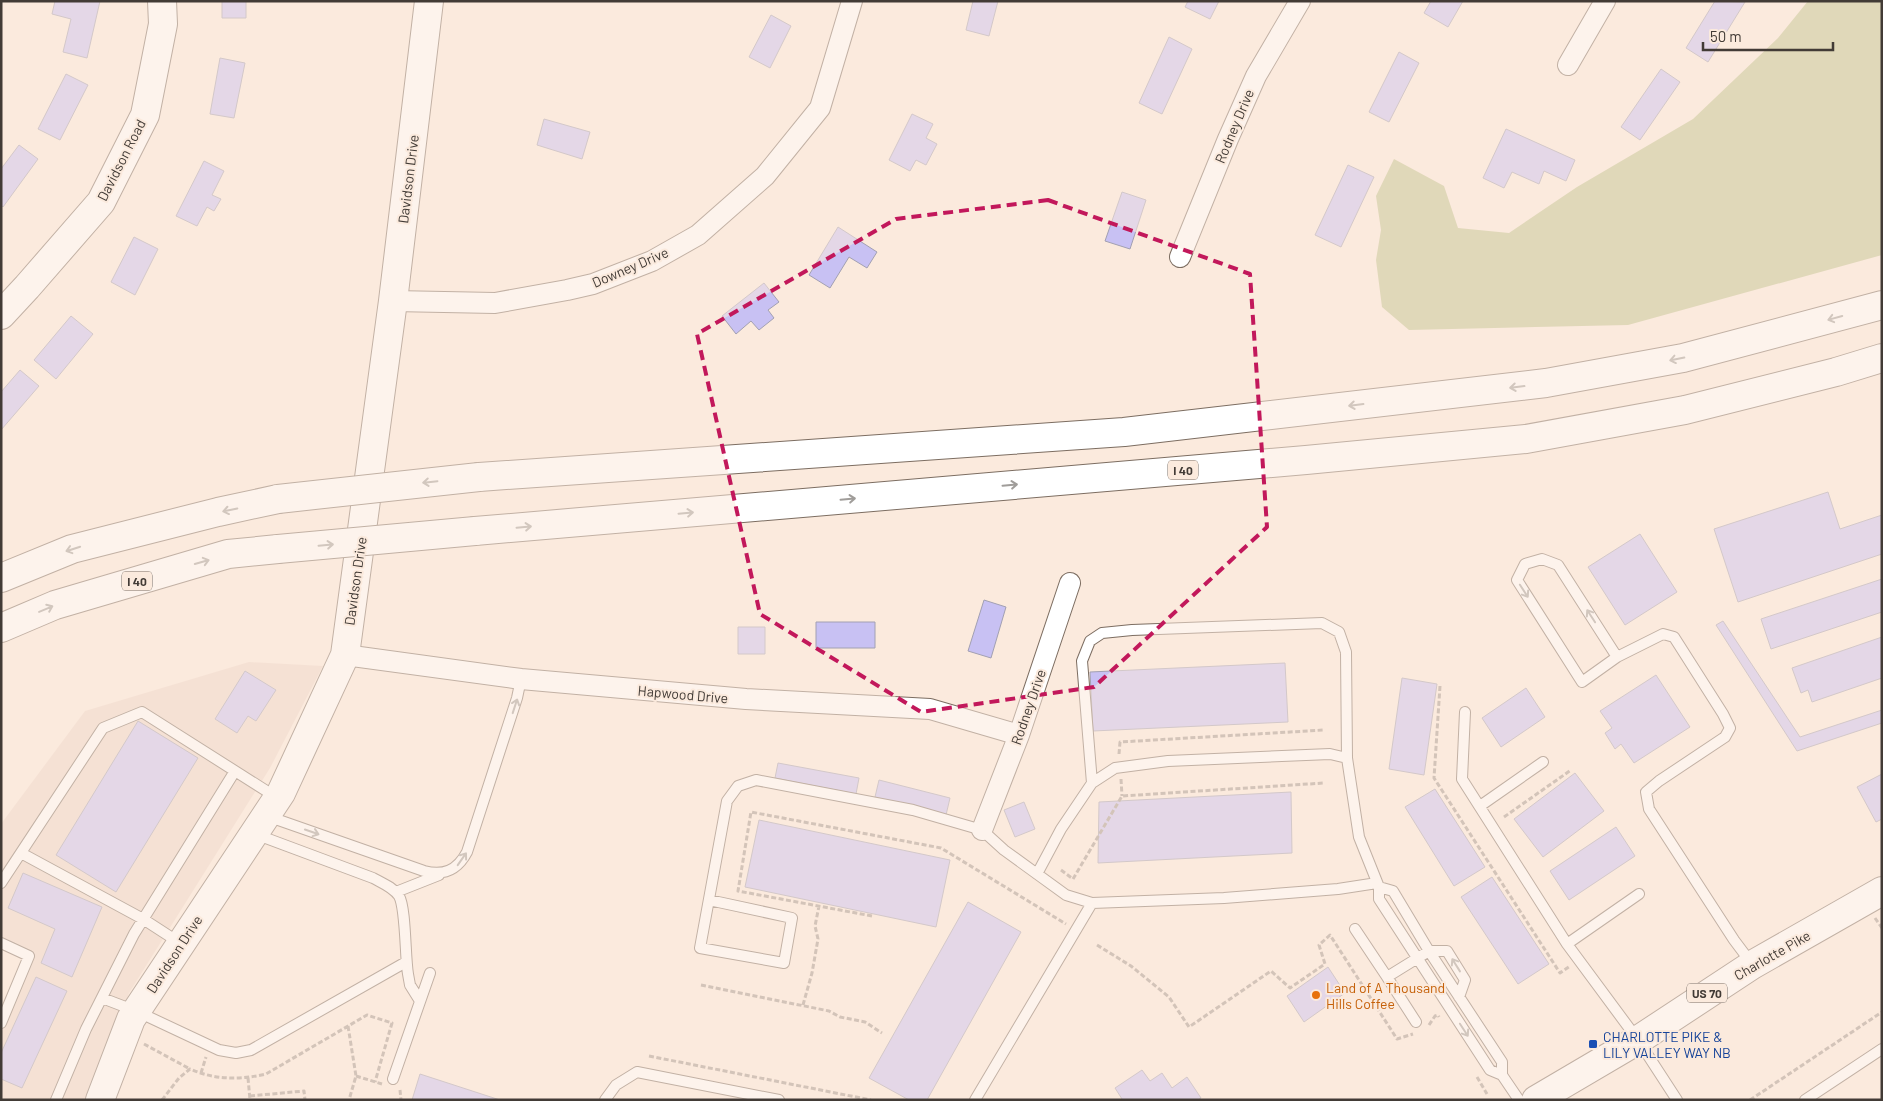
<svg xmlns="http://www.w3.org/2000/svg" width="1883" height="1101" font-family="Barlow,sans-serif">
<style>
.commercial{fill:#edd8cb}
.forest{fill:#bfc38f}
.building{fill:#c8c1f3;stroke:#a2a0b2}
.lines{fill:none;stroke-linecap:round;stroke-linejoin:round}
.lane-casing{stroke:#7c6d61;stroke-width:12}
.street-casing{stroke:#7c6d61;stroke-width:22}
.secondary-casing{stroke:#7c6d61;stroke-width:30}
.primary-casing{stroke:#7c6d61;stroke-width:30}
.highway-casing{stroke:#7c6d61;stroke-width:30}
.path{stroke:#a3978e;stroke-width:3;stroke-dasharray:5 2.5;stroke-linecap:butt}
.lane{stroke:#fff;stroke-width:10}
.street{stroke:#fff;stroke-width:20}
.secondary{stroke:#fff;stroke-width:28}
.primary{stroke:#fff;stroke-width:28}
.highway{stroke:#fff;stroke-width:28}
.highway-bridge-casing{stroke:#7c6d61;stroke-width:30;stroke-linecap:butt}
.highway-bridge{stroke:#fff;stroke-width:28}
.oneway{stroke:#a09d9a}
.marked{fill:none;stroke:#c2185b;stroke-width:4;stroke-dasharray:10 6;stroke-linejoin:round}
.food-dot{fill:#e8710a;stroke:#fbeadd;stroke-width:2}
.transit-dot{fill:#1a4fb4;stroke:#fbeadd;stroke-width:2}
.labels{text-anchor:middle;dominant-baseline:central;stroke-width:4;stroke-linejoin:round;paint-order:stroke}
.shield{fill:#fbeadd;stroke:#7a7068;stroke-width:1}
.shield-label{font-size:12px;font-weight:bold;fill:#423b36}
.street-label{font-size:14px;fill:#423b36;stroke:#fbeadd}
.food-label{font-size:14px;fill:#c56008;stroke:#fbeadd;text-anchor:start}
.transit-label{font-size:14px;fill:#164399;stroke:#fbeadd;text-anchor:start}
</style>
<rect width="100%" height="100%" fill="#fbeadd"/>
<path class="commercial" d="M249,662l74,4 -53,102 -141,225 -37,107h-91v-66l34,-81 -34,-16v-113l84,-113z"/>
<path class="forest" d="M1808,1h74v254l-254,70 -219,5 -27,-23 -6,-47 5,-30 -5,-34 18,-37 50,27 14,42 51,5 68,-46 116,-68 85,-81z"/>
<path class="building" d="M55,1h45l-13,57 -24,-6 8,-33 -19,-5z
M222,1h24v17h-24z
M973,1h25l-9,35 -23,-6z
M1188,1h31l-9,18 -25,-12z
M1431,1h32l-15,26 -24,-14z
M1715,1l30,1 -37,60 -22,-14z
M771,15l20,11 -21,42 -21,-11z
M1169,37l23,12 -30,65 -23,-11z
M1399,52l20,11 -30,59 -20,-10z
M220,58l25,5 -11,55 -24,-4z
M1661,69l19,13 -40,58 -19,-13z
M66,74l22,11 -28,55 -22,-11z
M912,114l21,10 -7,14 11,6 -11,21 -10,-5 -6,11 -21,-11z
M544,119l46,13 -8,27 -45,-14z
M1506,129l69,31 -9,21 -22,-10 -5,13 -27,-12 -8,16 -21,-10z
M19,145l19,14 -35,48 -2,-2v-36z
M204,161l20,10 -12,24 9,4 -7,12 -7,-4 -10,19 -21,-10z
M1348,165l26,12 -33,70 -26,-12z
M1122,192l24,8 -16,49 -25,-8z
M838,227l39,25 -10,16 -18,-11 -19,31 -21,-13z
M134,237l24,12 -23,46 -24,-13z
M764,283l15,19 -11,8 6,8 -15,12 -8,-9 -15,13 -14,-18z
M71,316l22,18 -37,45 -22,-19z
M20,370l19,16 -38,44v-38z
M1828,492l12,37 42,-14v39l-144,48 -24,-73z
M1640,534l37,58 -52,33 -37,-58z
M1882,579v33l-111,37 -10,-30z
M984,600l22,7 -15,51 -23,-7z
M1723,621l77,116 82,-27v13l-85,28 -81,-126z
M816,622h59v26h-59z
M738,627h27v27h-27z
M1882,637v41l-70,24 -4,-12 -7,3 -9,-25z
M1285,663l3,59 -195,9 -3,-59z
M245,671l31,19 -20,31 -8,-5 -11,17 -22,-14z
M1656,675l34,52 -56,36 -13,-19 -6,5 -10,-16 7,-5 -12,-17z
M1402,678l35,6 -13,91 -35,-6z
M1526,688l19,29 -44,30 -19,-29z
M138,721l60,37 -82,134 -60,-37z
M778,763l81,15 -3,16 -81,-16z
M1575,773l29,38 -61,46 -29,-38z
M1882,774v45l-6,3 -19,-35z
M879,780l71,18 -4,17 -71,-18z
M1435,789l50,78 -31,19 -49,-79z
M1291,792l1,61 -194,10 1,-61z
M1024,802l11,27 -20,8 -11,-27z
M759,820l191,40 -14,67 -191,-40z
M1616,827l19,29 -66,44 -19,-29z
M23,873l79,34 -30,70 -31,-14 14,-34 -47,-21z
M1492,877l57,87 -31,20 -57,-87z
M968,902l53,30 -94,168h-18l-40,-22z
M1328,967l17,26 -41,29 -17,-26z
M36,977l31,14 -45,97 -21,-9v-26z
M1142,1070l8,11 12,-8 10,15 15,-11 14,21 -3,2h-77l1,-1 -7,-11z
M420,1074l80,26h-88z"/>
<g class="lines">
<defs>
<path id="lane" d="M1617,657l-59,-92 -16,-6 -17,5 -8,16 65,102 35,-25 46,-23 11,3 49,77 7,14 -5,9 -66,44 -13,11 3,17 85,131 18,24
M1465,712l-3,67 105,165 71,96 39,60
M1092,783l-10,-122 8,-20 12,-8 30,-3 190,-7 17,9 7,20 1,106
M1480,806l63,-44
M267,816l157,55c19,5 33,0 43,-19l50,-154 4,-19
M255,834l118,44c9,5 20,9 26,18 7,12 6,61 9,78l2,11 10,16
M21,853l122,66 37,24
M1037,874l24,-45 31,-46 23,-15 53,-7 162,-7 17,4 12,79 20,50v12l111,171 12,5
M1,883l102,-155 39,-16 134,85
M1379,887l14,4 36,60 73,111v13l17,25
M396,892l43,-17
M709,900l83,18 -8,45 -84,-15 27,-147 11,-15 18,-6 157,30 69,20 22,20 62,45 26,8 132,-5 114,-9 39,-6
M1355,929l32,48 42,-26h18l18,29 -6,17
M1,943l28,13 -28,67
M1567,944l72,-50
M1387,977l29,45
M102,998l34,13 83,39 17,3 15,-3 155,-88
M393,1079l37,-106
M56,1100l30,-71 48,-95 101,-163
M605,1100l11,-15 21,-13 142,28
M975,1100l117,-197
M1805,1100l77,-51"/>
<path id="street" d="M1568,65l37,-64
M1180,257l48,-118 28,-63 44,-75
M393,301l102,2 72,-13 26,-6 59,-23 46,-26 67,-59 55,-68 32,-107
M345,655l176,24 225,20 184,10 89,26
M982,830l37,-95 51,-152"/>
<path id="secondary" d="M1,315l26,-28 74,-85 44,-87 18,-91 -1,-23
M100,1100l31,-81 150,-226 64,-138 48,-354 36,-300"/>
<path id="primary" d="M1536,1100l102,-60 114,-75 130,-74"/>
<path id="highway" d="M479,477l645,-45 422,-49 137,-25 199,-53
M475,531l831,-71 220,-21 159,-29 151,-38 46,-14
M1,578l71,-29 146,-37 60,-13
M1,628l54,-23 173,-51 50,-5"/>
</defs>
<use href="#lane" class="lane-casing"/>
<use href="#street" class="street-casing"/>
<use href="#secondary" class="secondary-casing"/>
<use href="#primary" class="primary-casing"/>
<use href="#highway" class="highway-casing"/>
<path class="path" d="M1440,686l-6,92 126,195 10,-7
M1119,754l1,-12 204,-12
M1121,779l1,17
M1504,817l67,-47
M1061,870l12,9 49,-83 202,-13
M872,916l-134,-25 13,-79 190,36 125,76
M1875,918l7,10
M1097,945l34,21 38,31 20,30 82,-56 19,17 35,-24 -6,-19 11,-10 67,104 16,-5
M701,985l128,26 11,6 25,5 17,11
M803,1005l9,-32 6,-34 -3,-13 4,-20
M1429,1025l6,-9 3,-1 1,2
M348,1026l8,50 -7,24
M144,1044l46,25
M649,1056l222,44
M201,1073l5,-16
M356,1076l26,8
M1477,1077l10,17
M248,1078l2,22
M400,1090l1,10
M250,1096l54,-5 1,9
M162,1100l17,-22 11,-9c25,11 50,11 76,5l101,-59 25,8 -17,59
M1750,1100l132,-88"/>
<use href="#lane" class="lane"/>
<use href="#street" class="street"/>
<use href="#secondary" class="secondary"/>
<use href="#primary" class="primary"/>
<use href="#highway" class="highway"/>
<defs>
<path id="highway-bridge" d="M278,499l201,-22
M278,549l197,-18"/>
</defs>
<use href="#highway-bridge" class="highway-bridge-casing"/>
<use href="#highway-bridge" class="highway-bridge"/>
</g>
<defs><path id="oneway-shaft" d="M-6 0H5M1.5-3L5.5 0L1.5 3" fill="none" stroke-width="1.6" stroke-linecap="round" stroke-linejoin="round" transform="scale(1.25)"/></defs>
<g class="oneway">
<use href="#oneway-shaft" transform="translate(1835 318) rotate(165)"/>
<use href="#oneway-shaft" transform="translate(1677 359) rotate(169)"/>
<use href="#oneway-shaft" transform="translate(1517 387) rotate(173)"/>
<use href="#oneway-shaft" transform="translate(1356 405) rotate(173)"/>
<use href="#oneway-shaft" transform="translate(430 482) rotate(174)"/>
<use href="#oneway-shaft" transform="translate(1010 485) rotate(-5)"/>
<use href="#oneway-shaft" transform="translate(848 499) rotate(-5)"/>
<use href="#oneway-shaft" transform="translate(230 510) rotate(168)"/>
<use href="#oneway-shaft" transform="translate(686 513) rotate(-5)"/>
<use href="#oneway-shaft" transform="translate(524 527) rotate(-5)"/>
<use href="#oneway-shaft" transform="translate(326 545) rotate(-5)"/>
<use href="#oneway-shaft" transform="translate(73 549) rotate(162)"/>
<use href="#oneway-shaft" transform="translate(202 562) rotate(-16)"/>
<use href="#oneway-shaft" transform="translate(1524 591) rotate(57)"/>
<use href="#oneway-shaft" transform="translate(46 609) rotate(-23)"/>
<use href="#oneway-shaft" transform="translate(1591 616) rotate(-123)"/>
<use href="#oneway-shaft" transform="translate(515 706) rotate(-72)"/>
<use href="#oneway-shaft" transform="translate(312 832) rotate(19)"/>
<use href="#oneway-shaft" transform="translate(462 859) rotate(-55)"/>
<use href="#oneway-shaft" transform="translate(1456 965) rotate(-122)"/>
<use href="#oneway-shaft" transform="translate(1464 1030) rotate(57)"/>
</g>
<path d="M0 0H1883V1101H0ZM1048,200l202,74 17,253 -173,160 -173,25 -161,-98 -63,-280 199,-115z" fill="#fbeadd" fill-opacity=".55" fill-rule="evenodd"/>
<path class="marked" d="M1048,200l202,74 17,253 -173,160 -173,25 -161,-98 -63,-280 199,-115z"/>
<circle class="food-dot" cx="1316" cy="995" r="5"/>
<rect class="transit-dot" x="1588" y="1039" width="10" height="10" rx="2.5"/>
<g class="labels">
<g class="shield">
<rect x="1168" y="460.5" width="30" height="19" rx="4"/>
<rect x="122" y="571.5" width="30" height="19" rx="4"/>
<rect x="1687" y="983.5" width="40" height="19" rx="4"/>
</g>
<g class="shield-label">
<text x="1183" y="470">I 40</text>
<text x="137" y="581">I 40</text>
<text x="1707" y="993">US 70</text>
</g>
<g class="street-label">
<text transform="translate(1234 126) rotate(-67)">Rodney Drive</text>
<text transform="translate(121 160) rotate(-63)">Davidson Road</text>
<text transform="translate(408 179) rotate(-83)">Davidson Drive</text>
<text transform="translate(630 267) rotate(-23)">Downey Drive</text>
<text transform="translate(355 581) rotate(-82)">Davidson Drive</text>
<text transform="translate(683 694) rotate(5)">Hapwood Drive</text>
<text transform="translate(1028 707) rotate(-71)">Rodney Drive</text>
<text transform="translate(174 954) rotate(-57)">Davidson Drive</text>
<text transform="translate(1772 955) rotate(-30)">Charlotte Pike</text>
</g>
<g class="food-label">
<text x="1326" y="987">Land of A Thousand<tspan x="1326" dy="16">Hills Coffee</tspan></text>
</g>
<g class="transit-label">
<text x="1603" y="1036">CHARLOTTE PIKE &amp;<tspan x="1603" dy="16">LILY VALLEY WAY NB</tspan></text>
</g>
</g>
<rect width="1883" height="1101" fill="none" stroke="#423b36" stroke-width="5"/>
<path d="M1703 42v8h130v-8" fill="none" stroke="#423b36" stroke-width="2.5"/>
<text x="1710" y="42" font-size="15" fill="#423b36" stroke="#fbeadd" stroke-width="4" paint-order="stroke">50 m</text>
</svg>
